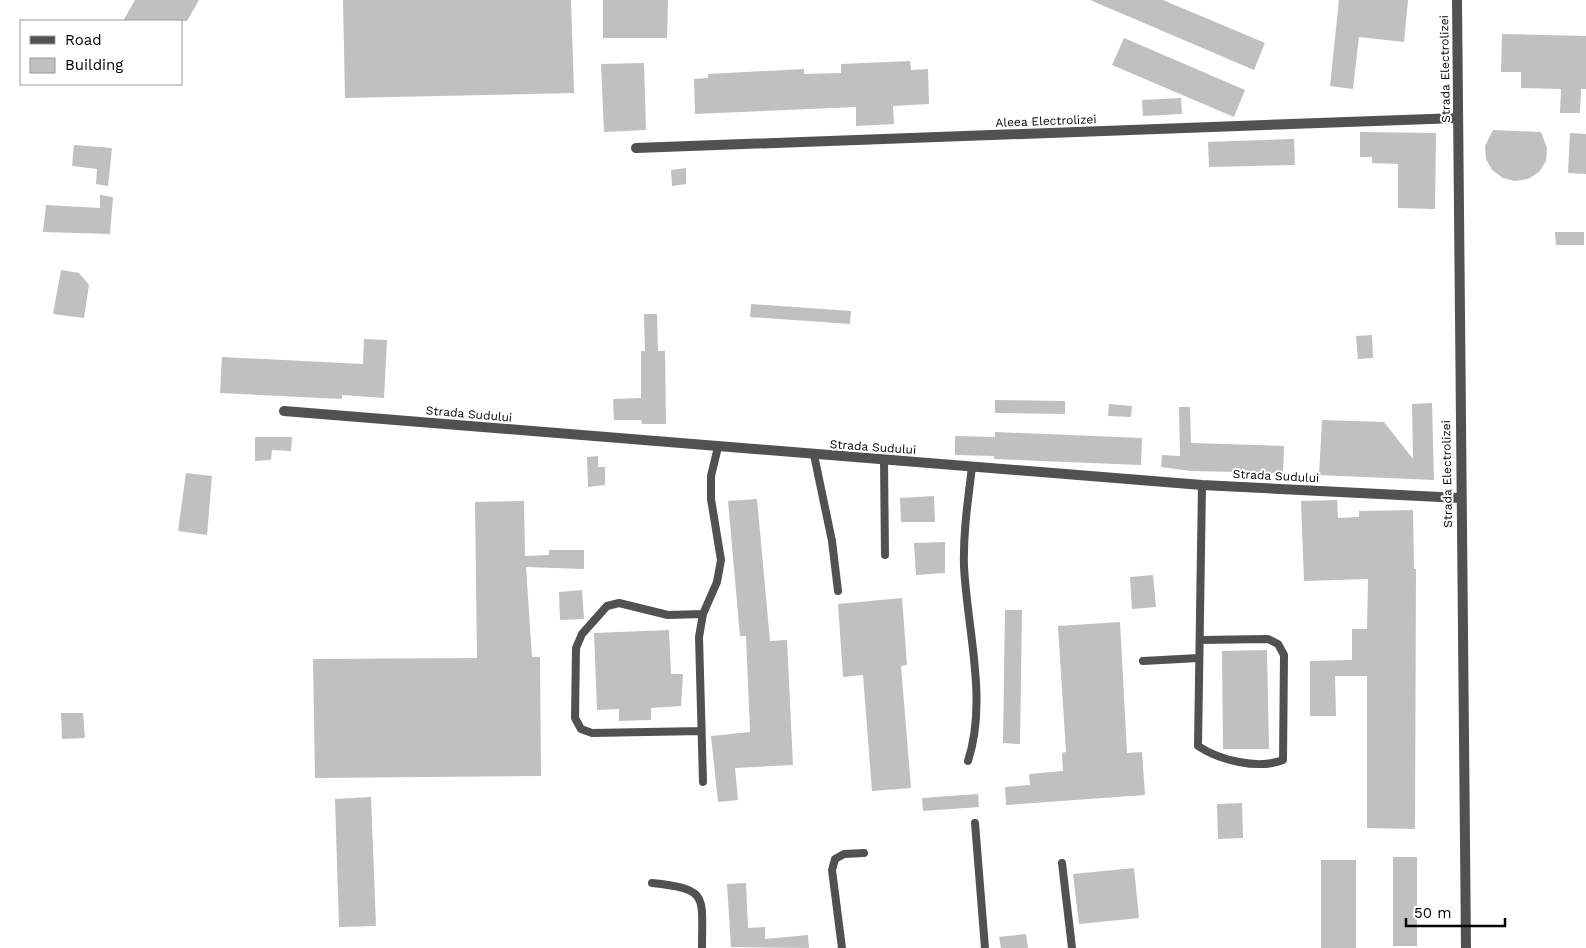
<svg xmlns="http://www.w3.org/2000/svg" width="1586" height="948" font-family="'Work Sans',sans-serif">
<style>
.building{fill:#c0c0c0}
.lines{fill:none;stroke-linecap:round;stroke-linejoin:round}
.service{stroke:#515151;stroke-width:8}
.minor{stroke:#515151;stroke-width:10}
.labels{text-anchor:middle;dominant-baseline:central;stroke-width:4;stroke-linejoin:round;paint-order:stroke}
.street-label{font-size:12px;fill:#000;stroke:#fff}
</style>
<rect width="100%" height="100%" fill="#fff"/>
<path class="building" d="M135,0h64l-12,21h-64z
M343,0h228l3,93 -229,5z
M603,0h65l-1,38h-64z
M1090,0h73l102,43 -11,27z
M1339,0h69l-4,42 -45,-5 -6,52 -23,-3z
M1502,34l84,2v53h-5l-1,24h-20l1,-24 -40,-1v-16h-20z
M1124,38l121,52 -11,27 -122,-52z
M910,61l1,9 17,-1 1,35 -36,2 1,18 -38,2v-19l-161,7 -1,-35 14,-1v-4l96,-5v5l37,-1v-9z
M644,63l2,67 -42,2 -3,-68z
M1181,98l1,16 -39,2 -1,-16z
M1493,130l48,2 6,16 -1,13 -7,11 -11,7 -13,2 -12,-3 -11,-8 -6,-11 -1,-13z
M1360,132l76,1 -1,76 -37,-1v-44l-26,-1v-6h-12z
M1570,133l16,1v40l-18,-1z
M1294,139l1,26 -86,2 -1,-25z
M74,145l38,3 -4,38 -12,-2 1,-15 -25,-3z
M686,168v16l-14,2 -1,-16z
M100,195l13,2 -3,37 -67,-2 3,-27 54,3z
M1555,232h29v13h-28z
M61,270l18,3 10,12 -5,33 -31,-4z
M751,304l100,7 -1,13 -100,-7z
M644,314h13l1,37h7l1,73h-24l-1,-4h-27l-1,-21 28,-1v-47h4z
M1372,335l1,23 -15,1 -2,-23z
M364,339l23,1 -3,58 -42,-3v4l-122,-6 2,-36 141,7z
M995,400l70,1v13l-70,-1z
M1432,403l2,77 -115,-5 3,-55 62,2 29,37 -1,-55z
M1109,404l23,2 -1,11 -23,-1z
M1179,407h11l1,36 93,3 -1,27 -92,-2 -30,-4 1,-12 18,1z
M995,432l147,6 -1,27 -147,-6v-3l-39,-1v-19l40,1z
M255,437h37l-1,14 -19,-1 -1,10 -16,1z
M598,456v11h7v18l-17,2 -1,-30z
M186,473l26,3 -5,59 -29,-4z
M934,496l1,26h-34l-1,-24z
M757,499l13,142 17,-1 6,125 -58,3 3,32 -20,2 -7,-66 39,-4 -4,-96h-6l-12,-135z
M1337,500l1,18 21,-1v-6l54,-1 1,59h2l-1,260 -48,-1v-152h-32l1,40h-26v-55l42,-1v-31h15l1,-50 -64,2 -3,-80z
M524,501l1,55 24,-1v-5h35v19l-58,-2 6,90h8l1,119 -226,2 -2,-119 164,-1 -2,-156z
M945,542v31l-29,2 -2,-32z
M1153,575l3,32 -24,2 -2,-32z
M582,590l2,29 -24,1 -1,-28z
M902,598l5,67 -6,1 10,122 -39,3 -9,-116 -20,2 -5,-73z
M1005,610h17l-2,134 -17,-1z
M1120,622l7,131 15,-1 3,43 -139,10 -1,-18 25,-2 -1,-11 34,-3 -1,-18 4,-1 -8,-126z
M669,630l2,44h12l-2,32 -30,2v12l-32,1v-12l-22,1 -3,-77z
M1267,650l2,99h-46l-1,-98z
M61,713h22l2,25 -23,1z
M978,794l1,13 -56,4 -1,-13z
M371,797l5,129 -37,1 -4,-128z
M1242,803l1,35 -25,1 -1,-35z
M1393,857h24v89h-24z
M1321,860h35v88h-35z
M1134,868l5,50 -60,6 -6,-50z
M746,883l2,45 17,-1v12l43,-4 1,13 -78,-1 -4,-63z
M1026,934l2,14h-27l-2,-11z"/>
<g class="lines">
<path class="service" d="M814,455l18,86 6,50
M884,460l1,95
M1200,640l68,-1 10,5 6,11 -1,105c-25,10 -64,0 -85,-14l4,-261
M1143,661l56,-3
M701,731l-109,2 -11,-4 -6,-11 1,-70 6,-14 25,-28 12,-3 49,12 35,-1
M968,761c20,-61 -1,-132 -4,-195 -1,-33 4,-66 8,-99
M703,782l-4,-145 4,-23 14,-32 4,-22 -10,-61v-23l7,-29
M975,823l10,125
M1062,863l10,85
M652,883c57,6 50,12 50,65
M842,948l-10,-78 3,-11 9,-5 20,-1"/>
<path class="minor" d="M1457,0l9,948
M636,148l822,-30
M284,411l918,74 258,13"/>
</g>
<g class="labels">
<g class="street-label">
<text transform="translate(1445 69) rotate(-91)">Strada Electrolizei</text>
<text transform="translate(1046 121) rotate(-2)">Aleea Electrolizei</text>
<text transform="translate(469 414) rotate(5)">Strada Sudului</text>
<text transform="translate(873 447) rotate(4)">Strada Sudului</text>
<text transform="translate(1447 474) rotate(-91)">Strada Electrolizei</text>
<text transform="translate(1276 476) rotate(3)">Strada Sudului</text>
</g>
</g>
<rect x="20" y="20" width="162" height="65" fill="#ffffff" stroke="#999999"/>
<rect x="30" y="36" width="25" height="8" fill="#515151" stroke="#999999"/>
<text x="65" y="45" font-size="15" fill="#000000">Road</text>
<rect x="30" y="58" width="25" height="15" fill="#c0c0c0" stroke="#999999"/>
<text x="65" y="70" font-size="15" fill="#000000">Building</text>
<path d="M1406 918v8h99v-8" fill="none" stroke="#000000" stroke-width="2.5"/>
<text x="1414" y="918" font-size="15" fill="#000000" stroke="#ffffff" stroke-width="4" paint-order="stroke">50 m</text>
</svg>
